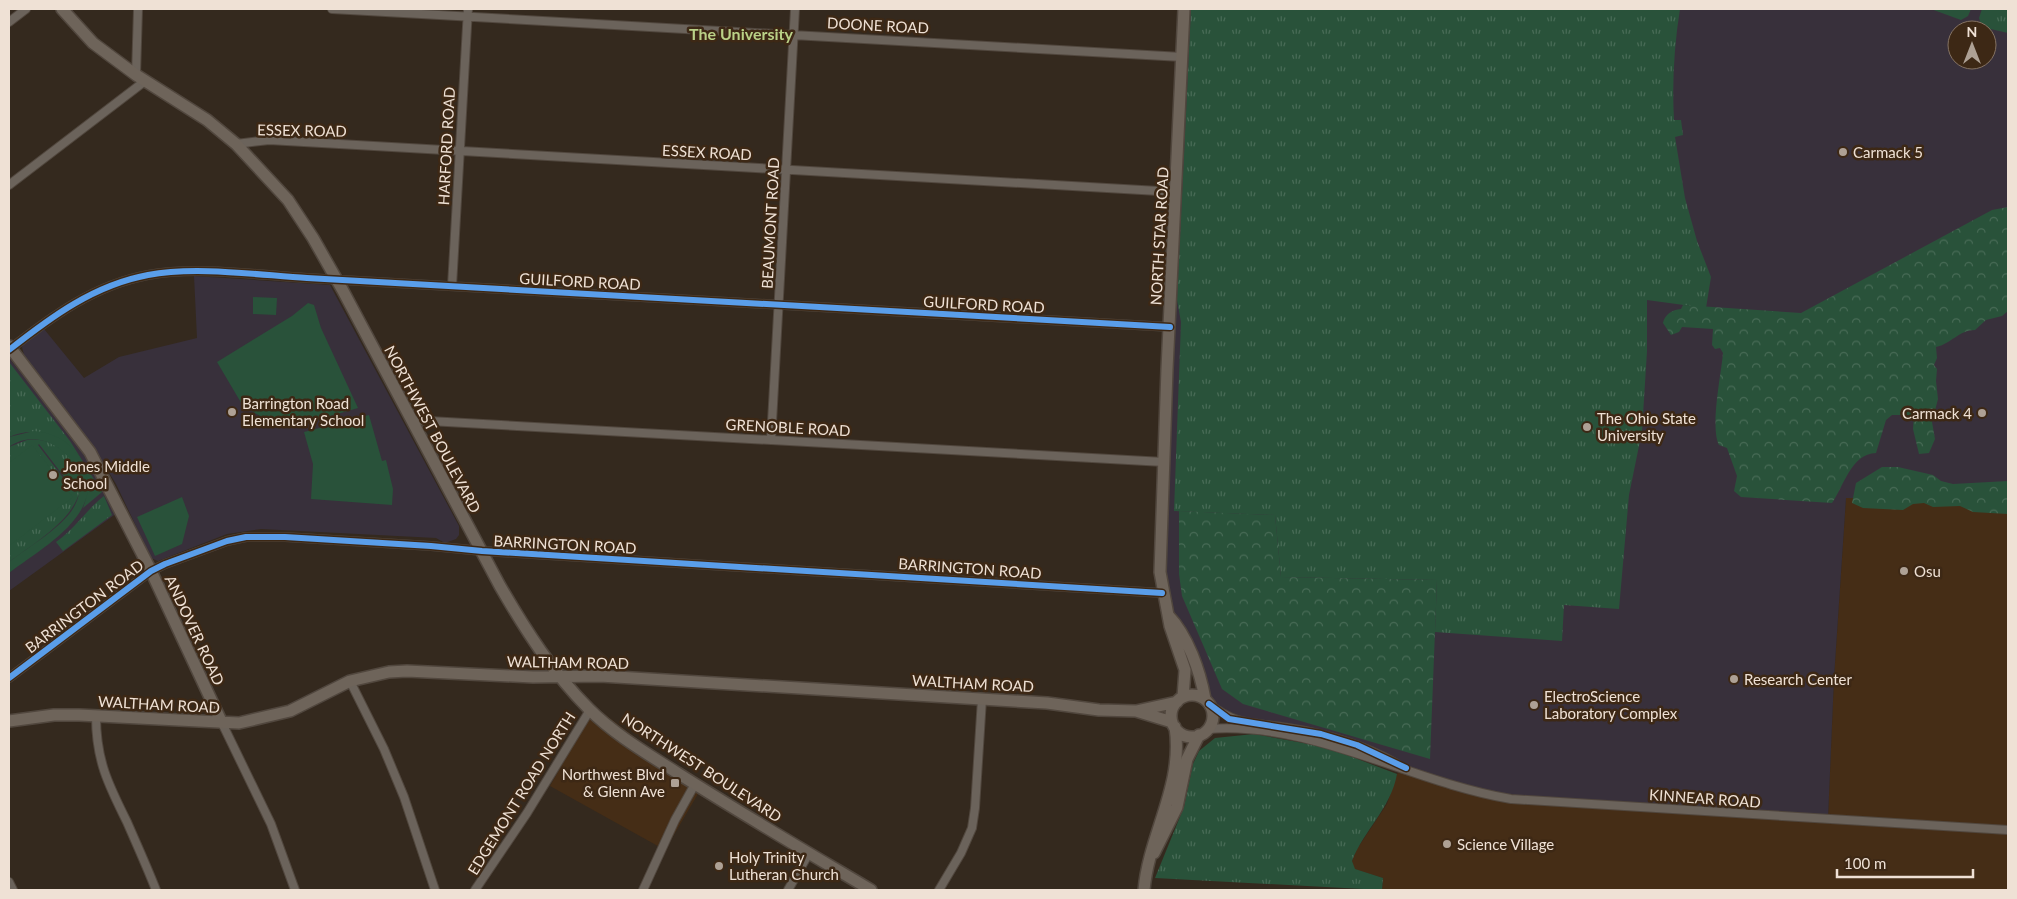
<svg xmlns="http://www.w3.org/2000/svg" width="2017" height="899" font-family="Lato,sans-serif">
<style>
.built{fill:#452d16}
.education{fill:#38303b;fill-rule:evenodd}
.grass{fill:url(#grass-tufts);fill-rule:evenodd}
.forest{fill:url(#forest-crowns)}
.park{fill:#29523a}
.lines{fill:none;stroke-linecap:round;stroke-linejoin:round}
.street-casing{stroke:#51473e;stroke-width:10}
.secondary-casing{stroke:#51473e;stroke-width:14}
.street{stroke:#6b635b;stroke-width:8}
.secondary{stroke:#6e645a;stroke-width:11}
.cycleway-casing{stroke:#3d2815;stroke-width:9}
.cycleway{stroke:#5a9eea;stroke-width:6}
.poi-dot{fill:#aea195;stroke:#3d2815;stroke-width:2}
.labels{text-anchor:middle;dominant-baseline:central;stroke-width:5;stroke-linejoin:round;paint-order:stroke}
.street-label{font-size:15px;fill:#efe1d5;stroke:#3d2815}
.poi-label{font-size:15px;fill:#efe1d5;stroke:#3d2815;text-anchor:start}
.neighbourhood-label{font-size:16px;font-weight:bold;fill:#bad187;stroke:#3d2815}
</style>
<defs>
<pattern id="grass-tufts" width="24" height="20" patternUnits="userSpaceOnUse" patternTransform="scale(1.25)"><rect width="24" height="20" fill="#29523a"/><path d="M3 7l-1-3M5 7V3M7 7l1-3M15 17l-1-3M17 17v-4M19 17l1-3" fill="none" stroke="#486b56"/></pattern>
<pattern id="forest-crowns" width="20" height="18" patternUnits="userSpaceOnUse" patternTransform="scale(1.25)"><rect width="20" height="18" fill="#29523a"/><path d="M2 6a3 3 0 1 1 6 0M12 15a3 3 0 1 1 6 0" fill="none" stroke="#486b56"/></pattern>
</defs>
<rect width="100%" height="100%" fill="#34291e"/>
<path class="built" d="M1846,498h71l91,6v386h-626l1,-12 -29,-9 -2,-8 5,-12 30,-45 10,-30 9,-6 422,51 6,-141z
M595,707l54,41 56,34 -40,68 -115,-64z"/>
<path class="education" d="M1184,9h824v495l-91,-6h-71l-12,180 -6,141 -283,-17 -105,-20 -83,-37 -105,-22 -43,-19 -47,-111zM1957,30h30v30h-30z
M194,276l136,9 129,241v9l-3,4 -11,4 -9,-5 -175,-9 -34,5 -69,27 -7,-3 -35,-74 -24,-39 -68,-90 -2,-8 1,-3 21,-15 40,49 35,-21 78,-19z
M9,358l63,79 19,29 26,47 -108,78z"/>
<path class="grass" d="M1191,9h489c-6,37 -8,74 -6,111h7l2,15 -8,2 10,61 12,43 14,36 -5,31 -59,-8v51l-5,80 -13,64 -10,114 -55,-4 -2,36 -127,-9 2,-52 -156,-3 -6,-62 -101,-4 7,-189 -4,-22z
M1931,9h40l-3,7 -7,4z
M1982,9h26v24l-26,-6 -3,-9z
M9,362l61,79 32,51 -19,16c18,-46 -29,-91 -74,-71z
M27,440c16,-2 31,4 42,16 39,45 -31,84 -60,106v-115zM39,444l36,47 -1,1 -36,-47z
M104,496l8,19 -49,36 -7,-9c19,-13 30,-32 48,-46z
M1254,734l72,13 71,27c-6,34 -33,56 -45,87l3,8 28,9 -1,12 -227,-12 29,-71 9,-43 6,-13 16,-13z"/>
<path class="forest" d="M2008,207v104l-6,5 -16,4 -11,10c-16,0 -24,14 -39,17l1,11 -3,7 3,4 -1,12 2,18 -6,23 3,17 -6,14 -10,1 -6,-25 1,-14h-22l-6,5 -10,33c-25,1 -32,33 -44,50l-91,-6 -7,-6 3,-15 -10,-28 -8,-3c-9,-18 2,-69 4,-92l-3,-5 -5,1 -3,-4 1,-16 -31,-2 -3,5 -8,3 -8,-12c2,-9 9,-13 18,-14l2,-4 118,8 191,-103z
M1882,467h16l35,8 8,6 12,3 55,-3v33l-35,-2 -13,-6 -27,1 -9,-4 -11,1 -10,6 -40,-2 -11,-5 4,-20z
M1179,511l96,4 6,62 156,3 -7,179 -187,-55 -21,-15 -40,-93 -3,-22z"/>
<path class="park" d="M253,297l24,1 -1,17 -23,-1z
M308,303l6,2 7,23 37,80 -45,13 -39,3 -31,-18 -26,-44 75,-46z
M369,415l13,46 4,-1 7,29 -1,16 -81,-6 2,-35 -9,-32z
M34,431c18,1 35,10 45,25 34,55 -35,90 -70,117v-11c19,-15 55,-35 66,-57 20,-39 -30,-84 -66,-58v-10z
M32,445l41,52 -64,49v-83z
M182,497l7,19 -7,28 -27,12 -18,-39z"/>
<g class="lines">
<defs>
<path id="street" d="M332,9l850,48
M9,22l17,-13
M136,75l2,-66
M236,144l33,-4 907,52
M9,185l136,-104
M452,286l16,-277
M9,350c42,-33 85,-65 139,-75 48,-9 110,0 159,3l863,49
M411,420l753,42
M771,440l24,-431
M9,678l142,-107 14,-7 62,-23 19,-4h39l146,9 51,5 680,42
M350,681l34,68 20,48 31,93
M1209,704c29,23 45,18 79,24 38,6 76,17 109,36
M96,716c0,44 12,68 31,106 10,23 20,45 29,68
M222,723l49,101 24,66
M1208,729c105,-8 201,53 303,70l497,31
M9,882l4,8
M475,890l52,-77 63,-103
M643,890l32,-70 20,-36
M788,890l21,-37
M939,890l22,-37 11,-25 3,-20 7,-109"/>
<path id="secondary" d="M62,9l31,34 43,32 71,45 29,24 52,56 25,38 29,51 158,297c26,45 53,87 89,123 26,26 59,45 90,65 63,40 128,78 192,116
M9,346l81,106 61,119 71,152
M1168,615c20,21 32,56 37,84
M1171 716a21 21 0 1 1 42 0a21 21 0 1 1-42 0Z
M1183,697l2,-27 -15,-44 -10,-54 7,-203 17,-360
M1136,711l41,-9
M9,721l45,-6h25l160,8 51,-12 60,-30 39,-9 18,-1 126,6 67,-1 447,27 52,7 37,1 36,11
M1154,853l23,-46 10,-48 12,-24
M1144,890c5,-56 40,-105 31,-163"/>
</defs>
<use href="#street" class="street-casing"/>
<use href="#secondary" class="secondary-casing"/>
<use href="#street" class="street"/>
<use href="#secondary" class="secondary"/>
<defs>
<path id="cycleway" d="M9,350c42,-33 85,-65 139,-75 48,-9 110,0 159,3l863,49
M9,678l142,-107 14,-7 62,-23 19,-4h39l146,9 51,5 680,42
M1209,704l20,15 92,15 36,11 49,23"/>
</defs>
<use href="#cycleway" class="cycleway-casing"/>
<use href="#cycleway" class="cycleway"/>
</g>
<g class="poi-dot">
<circle cx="1843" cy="152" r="5"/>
<circle cx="232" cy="412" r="5"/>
<circle cx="1982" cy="413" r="5"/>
<circle cx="1587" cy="427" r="5"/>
<circle cx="53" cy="475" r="5"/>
<circle cx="1904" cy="571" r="5"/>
<circle cx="1734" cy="679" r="5"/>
<circle cx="1534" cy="705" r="5"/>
<rect x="670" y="778" width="10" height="10" rx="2.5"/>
<circle cx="1447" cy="844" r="5"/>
<circle cx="719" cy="866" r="5"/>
</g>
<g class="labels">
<g class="street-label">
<text transform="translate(878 25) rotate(3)">DOONE ROAD</text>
<text transform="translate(302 130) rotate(1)">ESSEX ROAD</text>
<text transform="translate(446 146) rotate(-87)">HARFORD ROAD</text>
<text transform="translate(707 152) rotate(3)">ESSEX ROAD</text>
<text transform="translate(770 223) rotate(-87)">BEAUMONT ROAD</text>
<text transform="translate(1159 236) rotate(-87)">NORTH STAR ROAD</text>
<text transform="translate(580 281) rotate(3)">GUILFORD ROAD</text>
<text transform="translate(984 304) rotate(3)">GUILFORD ROAD</text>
<text transform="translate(788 427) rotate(3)">GRENOBLE ROAD</text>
<text transform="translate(433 429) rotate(62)">NORTHWEST BOULEVARD</text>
<text transform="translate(565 544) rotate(3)">BARRINGTON ROAD</text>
<text transform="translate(970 568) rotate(4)">BARRINGTON ROAD</text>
<text transform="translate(84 606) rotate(-37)">BARRINGTON ROAD</text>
<text transform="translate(195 630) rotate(65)">ANDOVER ROAD</text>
<text transform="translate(568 662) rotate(1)">WALTHAM ROAD</text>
<text transform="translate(973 683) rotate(3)">WALTHAM ROAD</text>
<text transform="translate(159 704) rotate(3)">WALTHAM ROAD</text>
<text transform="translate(702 767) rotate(33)">NORTHWEST BOULEVARD</text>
<text transform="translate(521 793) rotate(-58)">EDGEMONT ROAD NORTH</text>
<text transform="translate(1705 798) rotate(4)">KINNEAR ROAD</text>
</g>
<g class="poi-label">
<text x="1853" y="152">Carmack 5</text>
<text x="242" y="403">Barrington Road<tspan x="242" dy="17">Elementary School</tspan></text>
<text x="1972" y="413" text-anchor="end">Carmack 4</text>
<text x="1597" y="418">The Ohio State<tspan x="1597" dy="17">University</tspan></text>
<text x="63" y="466">Jones Middle<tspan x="63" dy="17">School</tspan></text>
<text x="1914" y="571">Osu</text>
<text x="1744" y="679">Research Center</text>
<text x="1544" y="696">ElectroScience<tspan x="1544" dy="17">Laboratory Complex</tspan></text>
<text x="665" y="774" text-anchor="end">Northwest Blvd<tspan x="665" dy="17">&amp; Glenn Ave</tspan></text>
<text x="1457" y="844">Science Village</text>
<text x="729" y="857">Holy Trinity<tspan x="729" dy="17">Lutheran Church</tspan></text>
</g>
<g class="neighbourhood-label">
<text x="741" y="33">The University</text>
</g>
</g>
<rect width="2017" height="899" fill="none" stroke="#efe1d5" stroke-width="20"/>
<g transform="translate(1972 45)"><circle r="24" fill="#3d2815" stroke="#847262"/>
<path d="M0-4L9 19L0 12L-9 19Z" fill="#aea195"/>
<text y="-8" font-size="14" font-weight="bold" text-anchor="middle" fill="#efe1d5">N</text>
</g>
<path d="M1837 869v8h136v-8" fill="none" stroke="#efe1d5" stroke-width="2.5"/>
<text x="1844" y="869" font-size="15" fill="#efe1d5" stroke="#3d2815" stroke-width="4" paint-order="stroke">100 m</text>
</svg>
